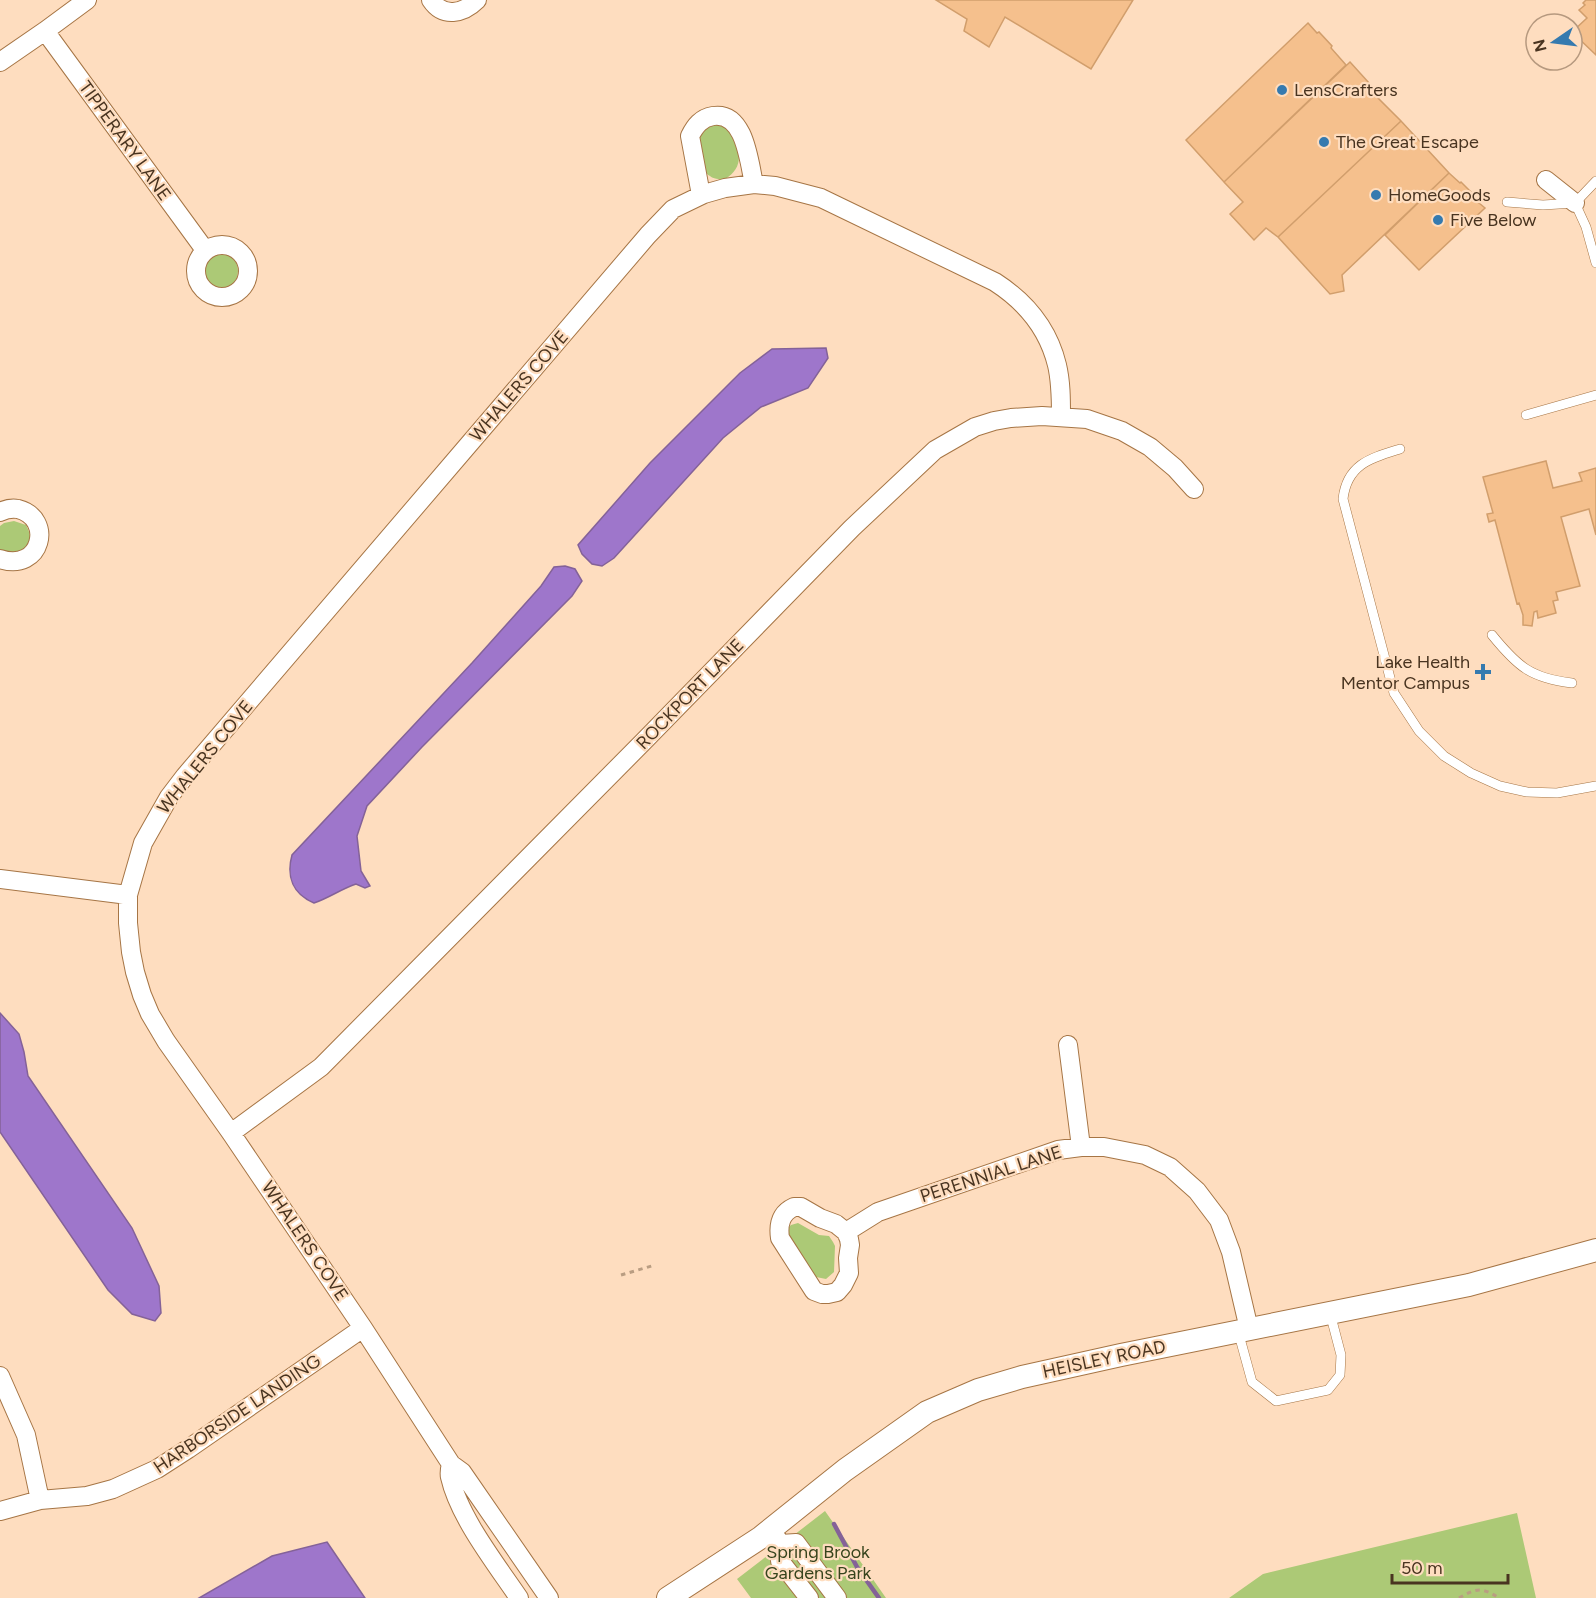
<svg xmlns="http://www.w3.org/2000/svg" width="1596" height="1598" font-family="Figtree,sans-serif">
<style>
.green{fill:#acc976}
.water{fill:#9e76cb;stroke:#846298;stroke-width:1.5}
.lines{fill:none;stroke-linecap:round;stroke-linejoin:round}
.stream{stroke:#846298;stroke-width:4.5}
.building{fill:#f5c08d;stroke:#d19e6c;stroke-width:1.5}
.service-casing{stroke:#a67545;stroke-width:10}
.minor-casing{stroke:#a67545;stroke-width:20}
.tertiary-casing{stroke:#a67545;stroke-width:24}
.path{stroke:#b99d82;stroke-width:3;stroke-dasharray:4.5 4.5;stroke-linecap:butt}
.service{stroke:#fff;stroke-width:9}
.minor{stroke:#fff;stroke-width:18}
.tertiary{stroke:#fff;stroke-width:22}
.poi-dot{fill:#357aaf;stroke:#feddbf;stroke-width:2}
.labels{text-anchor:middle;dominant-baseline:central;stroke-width:4.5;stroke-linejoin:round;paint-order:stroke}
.poi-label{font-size:18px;fill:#493420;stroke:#feddbf;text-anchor:start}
.street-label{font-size:18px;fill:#493420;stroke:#feddbf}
.park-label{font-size:18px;fill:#37441d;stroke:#feddbf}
</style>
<rect width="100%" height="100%" fill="#feddbf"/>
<path class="green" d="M713,122l15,4c10,22 20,39 -4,54 -5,-1 -11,-1 -14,-4 -12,-7 -12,-34 -11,-46z
M200 271a19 19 0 1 1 38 0a19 19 0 1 1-38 0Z
M14,521l12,4c6,12 5,15 -1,27l-25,3v-29l4,-3z
M798,1223l21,12 10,1 4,6 2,4 -1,26 -8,7 -10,-2 -28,-43 -1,-5 4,-4z
M825,1511l61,87h-135l-14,-19z
M1517,1513l19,85h-307l34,-24z"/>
<path class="water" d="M826,348l2,10 -20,30 -47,19 -38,31 -109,120 -12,8 -10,-2 -10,-10 -4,-9 72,-82 90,-90 32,-24z
M565,566l10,3 7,12 -10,15 -150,151 -55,59 -10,30 4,35 9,15 -5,2 -9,-4c-15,5 -27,14 -42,19 -21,-9 -28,-26 -22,-48l180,-192 69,-77 13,-19z
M0,1013l19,21 5,18 4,24 104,152 27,58 2,27 -6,8 -23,-7 -24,-24 -108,-158z
M327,1542l38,56h-166l73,-42z"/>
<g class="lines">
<path class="stream" d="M834,1524l23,43 22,31"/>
</g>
<path class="building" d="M936,0h197l-42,69 -86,-52 -16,30 -25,-16 3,-12z
M1586,0h10v55l-24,-23 15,-14 -8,-8 6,-5 -2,-2z
M1308,23l9,10 2,-1 13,14 -1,2 15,17 -122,117 -38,-42z
M1350,62l30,33 -3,2 24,24 -123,116 -12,-9 -12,12 -24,-26 13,-12 -19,-20z
M1401,121l48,52 -107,102 2,16 -14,3 -52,-57z
M1449,173l11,10 1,-1 14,14 -2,2 12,10 -66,62 -34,-35z
M1546,461l7,27 29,-7 -3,-8 17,-5v67l-7,-26 -28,8 19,69 -24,6 2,8 -5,1 3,12 -18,5 -1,-7 -3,1 -2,14 -9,-1v-10l-4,-12 -2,1 -22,-84 -6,2 -2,-8 6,-1 -10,-36z"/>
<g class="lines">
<defs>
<path id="service" d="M1507,202l36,3 32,-2 21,-22
M1575,203l11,24 10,36
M1526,415l70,-20
M1400,449c-29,9 -53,15 -57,50l51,194 25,38 25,25 27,17 29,13 27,6 30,1 39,-7
M1492,635c26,32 39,43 80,48
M1238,1331l14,51 24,19 52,-11 12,-15 1,-20 -11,-42"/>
<path id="minor" d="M431,0c12,18 32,14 46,0
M45,31l160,219
M0,62l45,-31 42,-31
M1546,180l29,23
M701,195l-11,-59c5,-10 11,-18 23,-20 32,-5 36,46 41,68
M196 271a26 26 0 1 1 52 0a26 26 0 1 1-52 0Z
M0,512c6,-3 12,-4 18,-3 36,9 24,64 -18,50
M0,879l128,16
M1068,1045l13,102
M231,1133l90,-66 325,-328 206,-211 83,-78 40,-23 19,-6 17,-3 31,-2 45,3 35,12 28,16 25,21 19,21
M794,1207h7l19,11 16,6 10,8 3,7 1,6 -2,13 1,15 -6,12 -6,7 -9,2h-6l-8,-3 -34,-53c-2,-14 1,-25 14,-31z
M846,1232l32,-20 180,-62 23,-3h23l41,8 25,12 27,24 22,29 12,32 18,77
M0,1376l26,59 14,65
M451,1464c-1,4 -2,9 -1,13 9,40 46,87 69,121
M0,1511l40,-11 47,-4 26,-7 44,-20 31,-20 175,-121
M775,1536l6,8 -1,17 29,37
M781,1544l15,-1 41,55
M549,1598l-87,-126 -11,-8 -88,-136 -132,-195 -65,-92 -16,-27 -8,-19 -7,-23 -4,-20 -3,-29v-28l15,-52 26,-46 16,-21 463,-541 25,-26 31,-15 21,-6 29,-4 21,2 46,12 174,84c31,20 53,46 62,83 4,17 4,34 4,51"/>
<path id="tertiary" d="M668,1598l92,-60 85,-68 82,-58 51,-22 44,-13 99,-22 348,-70 127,-35"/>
</defs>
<use href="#service" class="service-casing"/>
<use href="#minor" class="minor-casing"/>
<use href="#tertiary" class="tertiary-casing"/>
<path class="path" d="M621,1275l34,-10
M1459,1598c17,-10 23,-11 40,0"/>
<use href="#service" class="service"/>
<use href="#minor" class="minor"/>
<use href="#tertiary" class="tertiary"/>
</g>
<g class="poi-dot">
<circle cx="1282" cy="90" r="6"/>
<circle cx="1324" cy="142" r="6"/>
<circle cx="1376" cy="195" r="6"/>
<circle cx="1438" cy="220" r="6"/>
<path d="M1480 663h6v6h6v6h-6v6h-6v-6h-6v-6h6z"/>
</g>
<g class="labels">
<g class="poi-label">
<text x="1294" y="90">LensCrafters</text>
<text x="1336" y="142">The Great Escape</text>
<text x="1388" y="195">HomeGoods</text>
<text x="1450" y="220">Five Below</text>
<text x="1470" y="662" text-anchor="end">Lake Health<tspan x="1470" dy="21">Mentor Campus</tspan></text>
</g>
<g class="street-label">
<text transform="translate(125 141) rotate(54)">TIPPERARY LANE</text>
<text transform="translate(519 386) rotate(-49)">WHALERS COVE</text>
<text transform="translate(690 694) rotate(-46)">ROCKPORT LANE</text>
<text transform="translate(205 757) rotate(-51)">WHALERS COVE</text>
<text transform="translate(991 1174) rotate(-18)">PERENNIAL LANE</text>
<text transform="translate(305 1241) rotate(56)">WHALERS COVE</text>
<text transform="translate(1104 1359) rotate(-12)">HEISLEY ROAD</text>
<text transform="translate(237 1414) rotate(-34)">HARBORSIDE LANDING</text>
</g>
<g class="park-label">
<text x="818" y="1552">Spring Brook<tspan x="818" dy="21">Gardens Park</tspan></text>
</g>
</g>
<g transform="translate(1554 42) rotate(256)"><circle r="28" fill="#feddbf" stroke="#b6997f" stroke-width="1.5"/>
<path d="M0-4.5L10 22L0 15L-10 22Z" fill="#357aaf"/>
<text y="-9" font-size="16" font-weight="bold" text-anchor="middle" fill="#493420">N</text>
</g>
<path d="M1392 1574v9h116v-9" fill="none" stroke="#493420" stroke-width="3"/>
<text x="1401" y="1574" font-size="18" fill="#493420" stroke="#feddbf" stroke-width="4.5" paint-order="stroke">50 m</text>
</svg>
